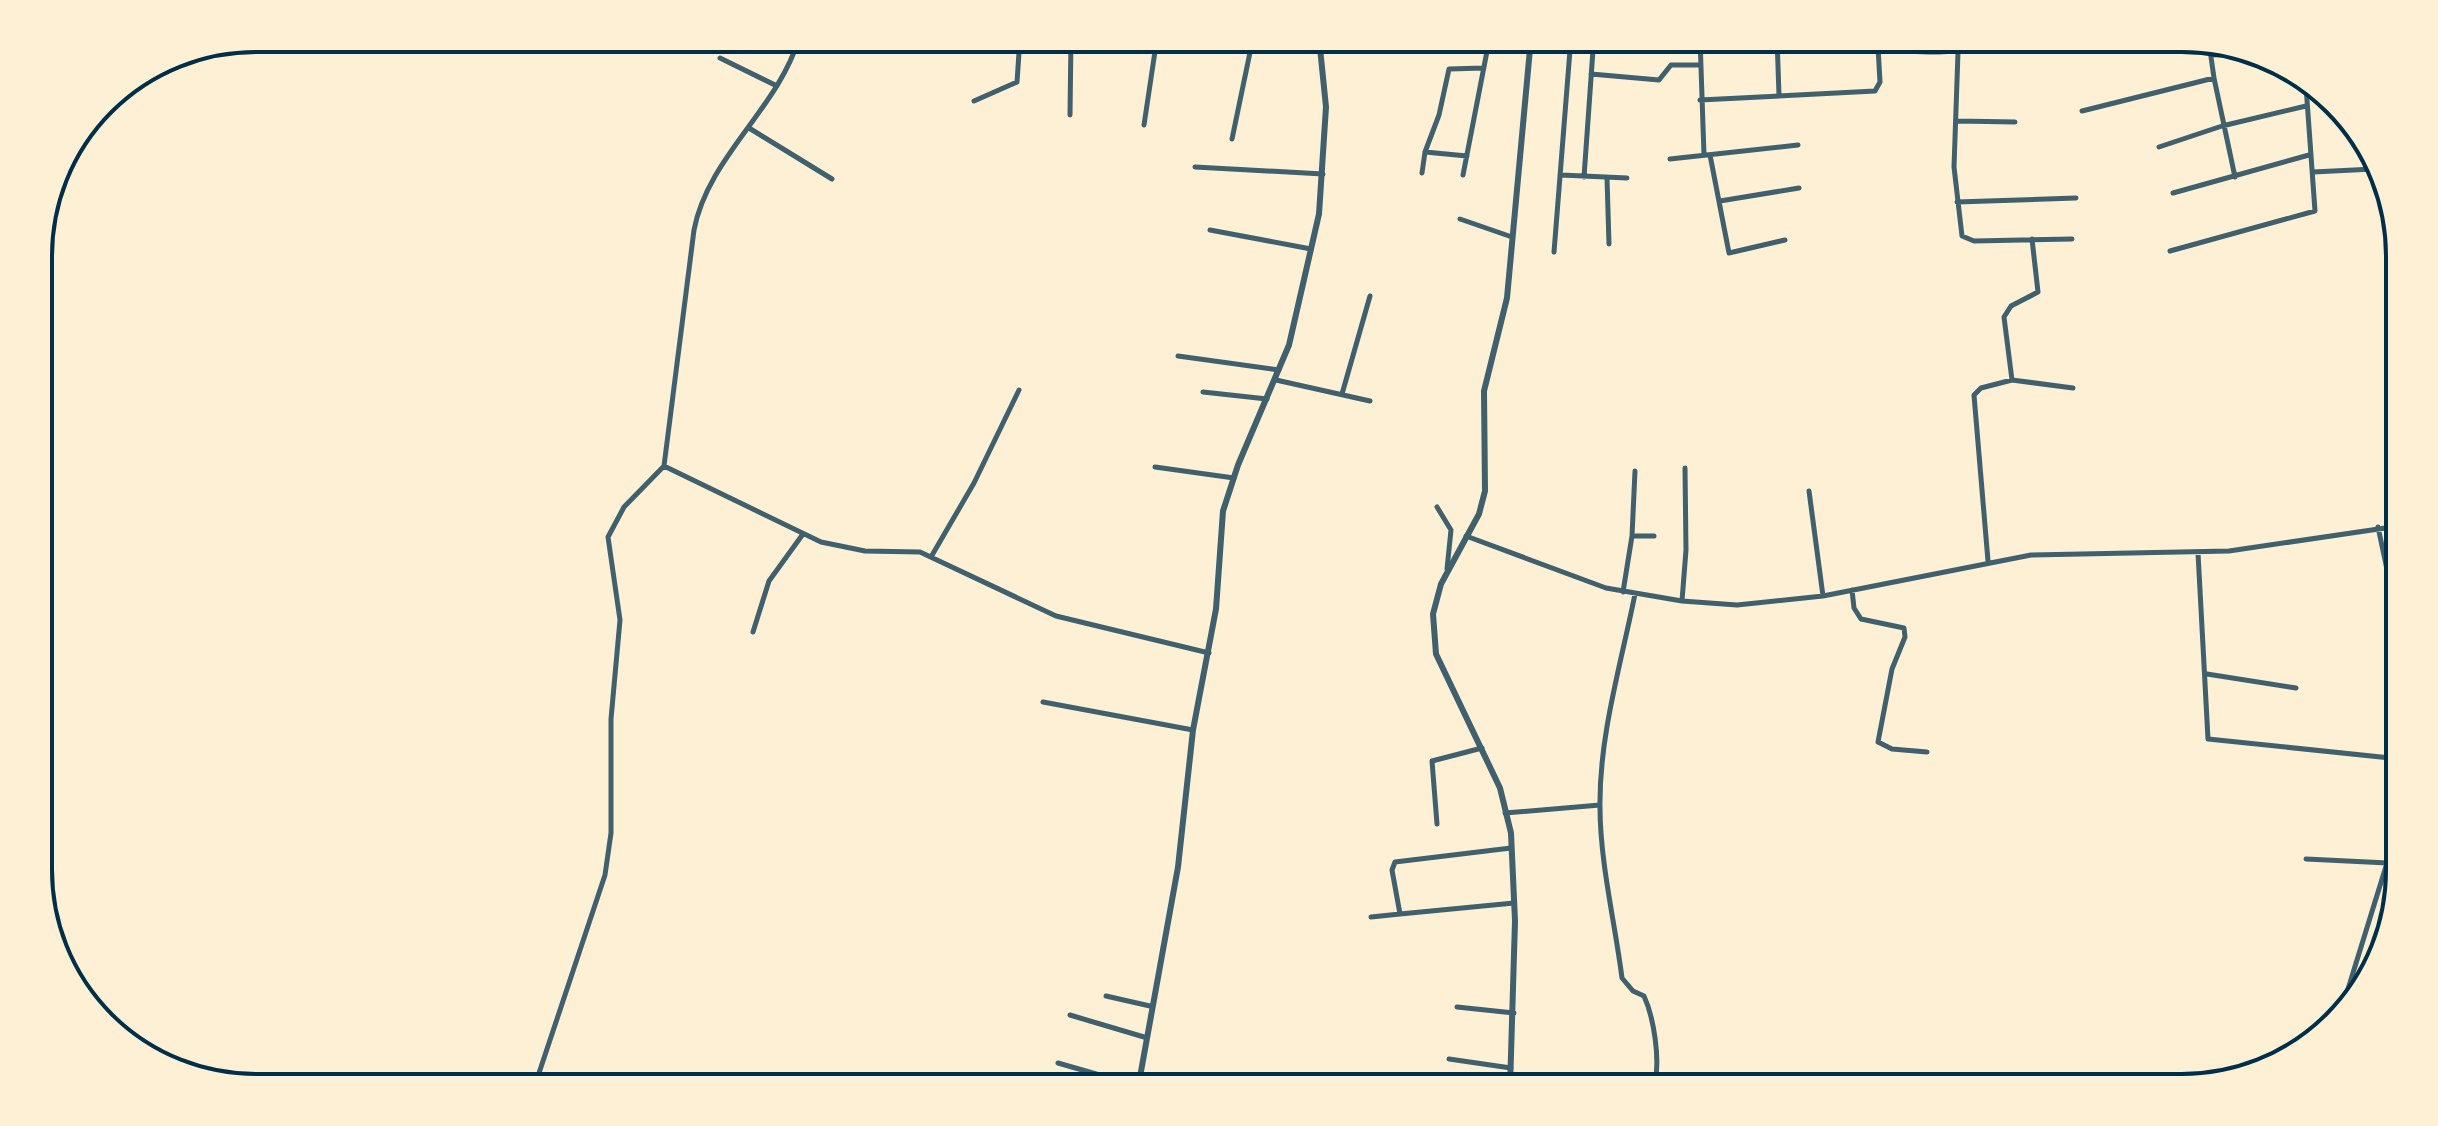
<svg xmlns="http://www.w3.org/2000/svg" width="2438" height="1126" font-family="Helvetica,sans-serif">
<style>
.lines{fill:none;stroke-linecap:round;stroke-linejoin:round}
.minor{stroke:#3f606c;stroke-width:5}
.tertiary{stroke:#3f606c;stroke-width:6}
.rim{fill:none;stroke:#003049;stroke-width:4}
</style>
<rect width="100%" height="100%" fill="#fdf0d5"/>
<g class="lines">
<path class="minor" d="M1700,38l4,117
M1777,38l2,57
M1812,38l17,8c58,1 124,17 177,-8
M2209,43l5,35
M1320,48l86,1
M1958,52l-4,115 8,69 12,5 98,-2
M2211,55l46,-2
M720,58l57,28
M1591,74l68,6 12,-15h27
M1700,100l175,-9 5,-9 -2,-35
M974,101l43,-19 3,-44
M2082,111l132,-33 21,99
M1070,115l1,-77
M1957,121l58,1
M1144,125l13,-87
M749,128l83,51
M1232,139l21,-101
M2159,147l63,-21 84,-20
M1425,152l14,-37 10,-46 35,-1
M1710,155l19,98 56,-13
M1670,159l128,-14
M1195,167l128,7
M2313,172l61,-3
M1422,173l3,-21 42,4
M1463,175l26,-134h77l4,9 -16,202
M1561,175l66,3
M1584,177l9,-127
M1607,178l2,66
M2173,193l136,-38
M1720,201l79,-13
M1957,202l119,-4
M1460,219l52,18
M1210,230l101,19
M2170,251l145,-40 -9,-125
M1178,356l101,14
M1276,380l94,21
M2012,380l61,8
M1203,392l64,7
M1342,394l28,-98
M664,466l157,76 44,9 55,1 136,64 153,37
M1155,467l79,11
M1809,491l14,105
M1437,507l14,23 -4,39
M2378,527l21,99
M1466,536l140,52 76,13 55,4 86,-9 208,-41 198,-4 170,-25
M1632,536h22
M2198,553l10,186 192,20
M931,557l43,-74 45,-93
M1988,561l-14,-166 7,-7 31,-8 -8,-63 7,-11 27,-14 -6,-53
M1852,590l2,18 7,11 43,9 1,9 -13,32 -14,73 14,7 35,3
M1623,592l9,-56 3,-65
M1635,594c-14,70 -36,142 -35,213 0,55 15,116 22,171l11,13 11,5c10,22 16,63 11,86l-8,6
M1682,601l4,-51 -1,-82
M753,632l16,-51 34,-47
M2207,674l89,14
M1043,702l150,28
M1505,813l95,-8
M1437,824l-5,-63 50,-13
M1511,848l-116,14 -3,8 8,44 114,-11
M2306,859l82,4
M1371,917l29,-3
M1106,996l44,10
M2344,1002l56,-181
M1457,1007l57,6
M1070,1015l74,22
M1449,1059l62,9
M1058,1063l80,23
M534,1088l71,-213 6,-42v-114l9,-99 -12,-83 16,-30 40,-41 30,-236c14,-73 84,-121 105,-192"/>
<path class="tertiary" d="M1138,1088l40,-221 15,-137 23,-121 7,-98 15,-46 51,-120 30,-131 7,-107 -7,-69
M1510,1088l5,-167 -4,-88 -11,-45 -64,-134 -3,-40 8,-30 38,-70 6,-23 -1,-100 23,-93 24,-260"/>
</g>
<path d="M0 0H2438V1126H0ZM256 52H2182A204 204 0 0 1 2386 256V870A204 204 0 0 1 2182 1074H256A204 204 0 0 1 52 870V256A204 204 0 0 1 256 52Z" fill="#fdf0d5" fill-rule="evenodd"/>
<path class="rim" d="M256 52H2182A204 204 0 0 1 2386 256V870A204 204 0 0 1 2182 1074H256A204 204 0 0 1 52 870V256A204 204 0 0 1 256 52Z"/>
</svg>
